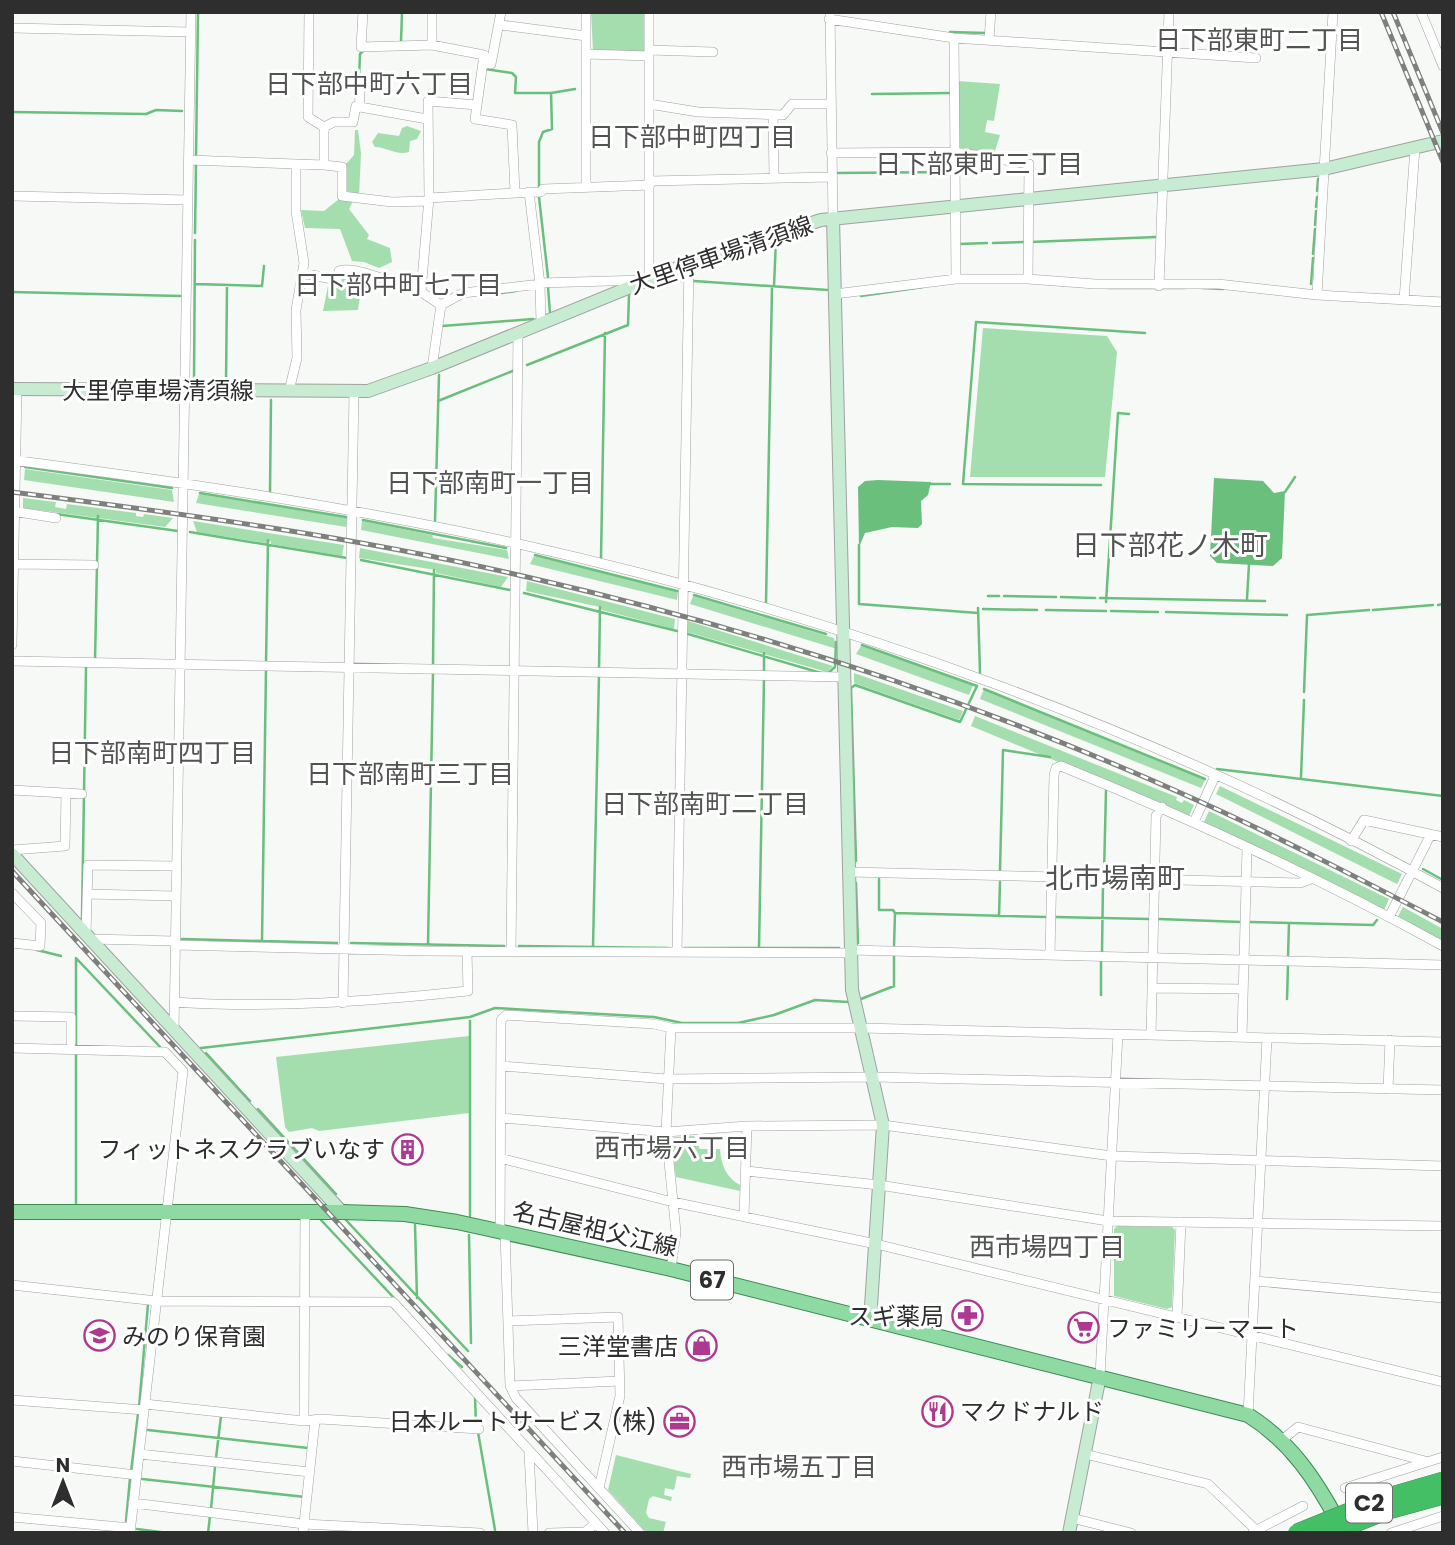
<svg xmlns="http://www.w3.org/2000/svg" width="1455" height="1545" font-family="Poppins,'Noto Sans JP',sans-serif">
<style>
.green{fill:#a4deae}
.water{fill:#6abf7c}
.lines{fill:none;stroke-linecap:round;stroke-linejoin:round}
.stream{stroke:#6abf7c;stroke-width:2.5}
.street-casing{stroke:#a0a2a0;stroke-width:10}
.secondary-casing{stroke:#a0a2a0;stroke-width:14}
.primary-casing{stroke:#3c8c52;stroke-width:16}
.street{stroke:#fff;stroke-width:9}
.secondary{stroke:#c7ecd1;stroke-width:12}
.primary{stroke:#8fd9a3;stroke-width:14}
.rail-casing{stroke:#7e807e;stroke-width:5}
.rail{stroke:#fff;stroke-width:2.5;stroke-dasharray:8;stroke-linecap:butt}
.highway-bridge-casing{stroke:#3c8c52;stroke-width:19;stroke-linecap:butt}
.highway-bridge{stroke:#44bf66;stroke-width:18}
.labels{text-anchor:middle;dominant-baseline:central;stroke-width:6;stroke-linejoin:round;paint-order:stroke}
.shield{fill:#fff;stroke:#6c6d6c;stroke-width:2}
.shield-label{font-size:23px;font-weight:bold;fill:#2d2e2d}
.street-label{font-size:24px;fill:#2d2e2d;stroke:#fff}
.poi-label{font-size:24px;fill:#2d2e2d;stroke:#fff;text-anchor:end}
.neighbourhood-label{font-size:26px;fill:#525452;stroke:#fff}
.quarter-label{font-size:28px;fill:#525452;stroke:#fff}
</style>
<rect width="100%" height="100%" fill="#f6f9f6"/>
<path class="green" d="M591,12h54v38l-4,3 -48,-2z
M957,81l43,3 -6,37 -7,-1 -2,12 15,3 -6,19 -37,-6z
M407,126l14,5 -4,8 -7,2 -1,11c-13,4 -22,-5 -34,-5l-3,-5 6,-9 21,3 3,-8z
M355,130h3l3,23 -2,43 -13,-4v-28l8,-9z
M339,199l14,2 -4,8 20,26 -2,4 23,9 2,14 -13,6 -15,-6 -12,-1 -12,-32 -35,-1 -4,-18 23,1z
M344,273l19,3 -5,34 -35,1 6,-30z
M983,328l124,8 10,16 -12,125h-135z
M25,469l147,21 2,12 -150,-22z
M199,494l148,24 -1,9 -150,-24z
M23,498l33,4 -1,5 11,2 1,-5 69,9v3l7,1 1,-3 29,4 -8,9 -142,-19z
M193,521l151,24 -2,11 -71,-12v-3l-5,2 -69,-11z
M362,521l70,14 1,3 74,12 2,9 -148,-29z
M360,548l148,29 -7,10 -65,-14v-3l-77,-12z
M534,556l144,35 -1,9 -147,-36z
M527,581l148,38 -1,10 -72,-19 -2,-3 -74,-16z
M693,596l141,42 3,11 -147,-45z
M688,621l145,45 -6,6 -140,-40z
M861,646l112,39 -4,10 -113,-41z
M854,673l109,38 -4,9 -105,-37z
M984,689l221,91 -4,8 -221,-89z
M975,716l202,81 -1,3 6,3 2,-3 10,5 -5,11 -218,-90z
M1220,786l182,88 -5,10 -181,-90z
M1209,811l180,88 -5,11 -181,-86z
M1403,907l40,22v13l-46,-24z
M469,1036v77l-150,18 -7,-3 -23,4 -4,-5 -9,-70z
M694,1136l6,13h20c1,15 6,29 20,36v6l-64,-14 -5,-36 3,-4z
M1117,1226l55,1 3,3 -3,77 -5,2 -53,-13v-67z
M616,1455l75,19 -1,4 -13,-2 -3,14 -9,-2 -1,7 8,2 -1,4 -18,-5 -4,3 -3,14 3,5 17,4 -3,11h-16l-39,-43z"/>
<path class="water" d="M1214,478l49,3 11,12 11,-2 -3,67 -9,8 -56,-3 -7,-7z
M878,480l53,2 -3,13 -7,6 1,23 -4,4 -26,-1 -27,6 -6,14 -1,-60 7,-6z"/>
<g class="lines">
<path class="stream" d="M950,32l36,1
M401,42l1,-30
M485,69l27,4 4,4 -1,16h36
M359,78l1,-24 3,-3
M872,94l79,-1
M12,112l134,2 10,-4 26,1
M196,156l2,-144
M835,173l116,-1
M539,187v-45l4,-10 9,-3 -1,-36 24,-4
M1317,191l1,-12
M539,197l9,80
M1316,207l1,-10
M1315,225l1,-14
M195,233l1,-68
M1030,242l126,-5
M993,243l31,-1
M959,244l28,-1
M1313,254l2,-25
M665,280l20,1
M694,281l134,9
M195,284l67,2 2,-20
M1311,284l2,-26
M774,286l2,-46
M548,287l2,26
M1108,288h77
M1202,288l21,1
M12,292l168,4
M502,293l14,-2
M861,296l62,-9
M442,326l91,-7
M527,365l101,-40 1,-30
M194,381l1,-141
M226,382l1,-97
M438,401l77,-31
M25,467l147,21
M928,484h22
M1101,485l-138,-1 13,-162 169,11
M270,492l1,-92
M1285,492l10,-15
M200,493l146,24
M56,514l122,17
M363,520l143,28
M435,521l4,-146
M190,532l157,26
M859,545v59l119,9
M535,555l142,36
M601,558l4,-225
M361,560l149,30
M524,593l153,38
M694,595l132,39
M988,596h11
M1004,596l52,1
M1061,597l34,1
M1100,598l165,3
M1247,599l2,-35
M1106,602l12,-189 11,1
M766,603l6,-316
M1438,605l5,-1
M978,608l2,65
M983,609l54,1
M1046,610l60,1
M1373,610l60,-5
M1111,611l47,1
M1166,612l121,3
M688,634l133,39
M764,653v18
M95,660l3,-144
M266,663l2,-123
M433,666l1,-96
M599,669l1,-62
M827,674l8,-7 1,-25
M984,689l221,90
M1304,692l3,-77 62,-5
M1217,769l226,27
M1301,777l3,-77
M856,861l-5,-173 4,-3 105,37 17,-36 -115,-41
M1423,869l20,11
M1000,870l3,-120 47,7
M1104,873l2,-83
M879,879v31h14l2,3
M856,883l2,60
M999,916l1,-34
M1055,917l94,2
M82,919l4,-252
M1159,919l82,3
M1249,922l124,3 4,-5
M182,939l155,4
M262,941l4,-272
M351,943l153,3
M428,945l5,-272
M519,946l149,2
M593,947l6,-272
M894,947l1,-34 151,4
M685,948h154
M759,948l5,-269
M37,950l24,6
M1102,952l1,-68
M1288,957l1,-34
M1101,961v34
M861,999l33,-13v-30
M1287,999l1,-34
M76,1046v-88l86,91
M201,1048l269,-31 25,-9 159,9 28,6h56l36,-8 41,-15 33,2
M206,1053l44,48
M258,1109l78,85
M76,1203v-150
M470,1216v-195
M321,1220l74,79
M346,1220l122,131
M415,1225l2,73
M469,1235l2,108
M448,1355l14,12
M475,1396l1,30
M139,1407l9,-103
M148,1430l160,18
M478,1432l17,98
M216,1458l5,-42
M131,1472l7,-58
M142,1479l163,18
M211,1509l4,-42
M126,1521l4,-43
M137,1529l31,4
M208,1533l2,-17"/>
<defs>
<path id="street" d="M309,12l-1,105 16,10
M363,12l-2,35 71,-2 52,10 -7,50
M649,12v267
M830,12l3,206
M1421,12l22,54
M829,19l125,19 302,20
M501,25l85,11
M12,28l178,4
M954,38l2,241
M989,40l2,-28
M432,45v-33
M649,50l64,2
M586,54l63,2
M483,63l8,1 10,-52
M649,104l49,8 85,3 9,-11h38
M360,107l67,12
M773,115l1,61
M831,153l124,-1 74,12 -1,115
M189,160l135,5v-38l10,-5h19l3,-16 4,1 -1,-25 -51,-3
M324,165l18,2v29l50,6 37,-1
M650,181l181,-4
M586,186v-174
M529,192l11,92 1,39
M12,196l176,4
M429,198l86,-5
M302,273l35,7 2,-9c14,-7 64,16 82,21
M540,283l103,-3
M1159,286l10,-274
M835,294l121,-15h72l67,5h123l99,11 126,7
M1317,295l16,-283
M1404,300l11,-152
M441,305l22,-12 77,-9
M432,368l9,-63 -20,-13 8,-94 -1,-97 49,4 -2,14 37,6 3,68 26,-1 2,-3 107,-4
M289,391l8,-33 -1,-48 8,-47 -8,-52v-47
M12,460c170,22 340,47 507,84 319,71 637,186 924,344
M12,511l44,7
M14,564l80,1
M12,645l5,-256
M12,661l832,16
M12,790l70,4
M1194,822l21,-46
M1351,841l13,-21 79,17
M12,850l53,-4 1,-53
M849,872l451,11 11,-4
M12,893l29,30 -1,23 -28,-3
M87,894l89,2
M1389,917l41,-81
M86,934l2,-69 89,1
M90,939l85,2
M175,945l250,6 426,2
M851,950l592,15
M511,951l7,-618
M677,952l12,-689
M1050,955l4,-180 2,-7 5,-2c130,53 259,112 382,180
M1152,988l91,1
M175,1002c99,7 195,-1 293,-11l-1,-40
M343,1003l11,-611
M12,1016l59,1v26
M174,1030l17,-1018
M1151,1035l5,-219 6,-9
M1242,1037l5,-189
M12,1048l153,4 18,19 -53,462
M501,1066l166,13 206,-2 570,13
M1388,1089l2,-49
M501,1118l165,14 81,-6 136,-1 229,31 331,10
M500,1158l173,44 203,42 567,138
M746,1171l133,14 229,36 335,5
M744,1216l3,-90
M500,1232l1,-212 5,-5 148,9 17,4h190l582,14
M505,1233l5,153 6,12 124,135
M671,1269l5,-37 -10,-100 5,-104
M1255,1281l188,17
M12,1285l145,16 236,1 212,231
M1177,1317l4,-95
M508,1321l110,-4 2,79 -21,92
M1100,1376l18,-342
M510,1386l110,-5
M12,1400l132,10
M145,1404l159,17 16,-2 159,10
M1248,1415l19,-377
M304,1421l1,-210
M1282,1440l16,-13 127,34
M529,1452l4,81
M139,1454l171,18
M1085,1454l123,30 48,46
M12,1461l125,14
M1345,1488l98,-31
M133,1503l171,21 176,9
M12,1517l119,11
M1072,1518l59,15
M1253,1532l50,-26
M303,1533l12,-112
M549,1533l36,-1 11,-9
M1391,1533l52,-17"/>
<path id="secondary" d="M833,218l19,772 31,135 -13,196
M12,389l356,2 64,-23 257,-105 132,-43 503,-51 119,-28
M12,854l330,358
M1069,1533l31,-157"/>
<path id="primary" d="M12,1212h330l63,2 52,8 214,47 577,146c43,27 68,65 92,110"/>
</defs>
<use href="#street" class="street-casing"/>
<use href="#secondary" class="secondary-casing"/>
<use href="#primary" class="primary-casing"/>
<use href="#street" class="street"/>
<use href="#secondary" class="secondary"/>
<use href="#primary" class="primary"/>
<defs>
<path id="rail" d="M1381,12l62,150
M1393,12l50,121
M12,492c173,22 345,45 515,85 227,52 452,125 665,221 85,38 168,81 251,124
M12,871l613,662"/>
</defs>
<use href="#rail" class="rail-casing"/>
<use href="#rail" class="rail"/>
<defs>
<path id="highway-bridge" d="M1297,1533l84,-34 62,-18
M1330,1533l58,-23 55,-15"/>
</defs>
<use href="#highway-bridge" class="highway-bridge-casing"/>
<use href="#highway-bridge" class="highway-bridge"/>
</g>
<defs>
<symbol id="building-ring" viewBox="-11 -11 22 22"><circle r="9.5" fill="#fff" stroke="#ae3990" stroke-width="1.5"/><path d="M-4-6H4V6H1V3H-1V6H-4ZM-2.5-4.3h1.7v1.8h-1.7ZM.8-4.3h1.7v1.8H.8ZM-2.5-1h1.7V.8h-1.7ZM.8-1h1.7V.8H.8Z" fill="#ae3990"/></symbol>
<symbol id="pharmacy-ring" viewBox="-11 -11 22 22"><circle r="9.5" fill="#fff" stroke="#ae3990" stroke-width="1.5"/><path d="M-2-6h4v4h4v4h-4v4h-4v-4h-4v-4h4Z" fill="#ae3990"/></symbol>
<symbol id="supermarket-ring" viewBox="-11 -11 22 22"><circle r="9.5" fill="#fff" stroke="#ae3990" stroke-width="1.5"/><path d="M-6-5.5h2.5l.6 2H6L4.5 2H-2.5L-4.4-4H-6ZM-1.5 3.2a1.3 1.3 0 1 0 .1 0ZM3 3.2a1.3 1.3 0 1 0 .1 0Z" fill="#ae3990"/></symbol>
<symbol id="school-ring" viewBox="-11 -11 22 22"><circle r="9.5" fill="#fff" stroke="#ae3990" stroke-width="1.5"/><path d="M0-5L7-2L0 1L-7-2ZM-4 1L0 2.5L4 1V4Q0 6-4 4Z" fill="#ae3990"/></symbol>
<symbol id="shop-ring" viewBox="-11 -11 22 22"><circle r="9.5" fill="#fff" stroke="#ae3990" stroke-width="1.5"/><path d="M-5-2.5h2.3a2.7 3.5 0 0 1 5.4 0H5L5.5 6h-11ZM-1.5-2.5h3a1.5 2.3 0 0 0-3 0Z" fill="#ae3990"/></symbol>
<symbol id="restaurant-ring" viewBox="-11 -11 22 22"><circle r="9.5" fill="#fff" stroke="#ae3990" stroke-width="1.5"/><path d="M-5-6h1v4h1v-4h1v4h1v-4h1v5L-1.5 .5V6h-2V.5L-5-1ZM5-6V6H3V1.5H1.5Q1.5-4 5-6Z" fill="#ae3990"/></symbol>
<symbol id="office-ring" viewBox="-11 -11 22 22"><circle r="9.5" fill="#fff" stroke="#ae3990" stroke-width="1.5"/><path d="M-6-3h4V-5.5h4V-3h4V5H-6ZM-1-4.5V-3h2v-1.5ZM-6 0V1H6V0Z" fill="#ae3990"/></symbol>
</defs>
<g fill-rule="evenodd">
<use href="#building-ring" x="390" y="1132" width="35" height="35"/>
<use href="#pharmacy-ring" x="950" y="1298" width="35" height="35"/>
<use href="#supermarket-ring" x="1066" y="1310" width="35" height="35"/>
<use href="#school-ring" x="82" y="1318" width="35" height="35"/>
<use href="#shop-ring" x="684" y="1328" width="35" height="35"/>
<use href="#restaurant-ring" x="920" y="1394" width="35" height="35"/>
<use href="#office-ring" x="662" y="1404" width="35" height="35"/>
</g>
<g class="labels">
<g class="shield">
<rect x="691" y="1260.5" width="42" height="39" rx="5"/>
<rect x="1346" y="1483.5" width="46" height="39" rx="5"/>
</g>
<g class="shield-label">
<text x="712" y="1280">67</text>
<text x="1369" y="1503">C2</text>
</g>
<g class="street-label">
<text transform="translate(721 255) rotate(-19)">大里停車場清須線</text>
<text x="158" y="390">大里停車場清須線</text>
<text transform="translate(595 1229) rotate(13)">名古屋祖父江線</text>
</g>
<g class="poi-label">
<text x="385" y="1149">フィットネスクラブいなす</text>
<text x="944" y="1316">スギ薬局</text>
<text x="1107" y="1328" text-anchor="start">ファミリーマート</text>
<text x="122" y="1336" text-anchor="start">みのり保育園</text>
<text x="678" y="1346">三洋堂書店</text>
<text x="960" y="1411" text-anchor="start">マクドナルド</text>
<text x="657" y="1421">日本ルートサービス (株)</text>
</g>
<g class="neighbourhood-label">
<text x="1259" y="40">日下部東町二丁目</text>
<text x="369" y="84">日下部中町六丁目</text>
<text x="692" y="137">日下部中町四丁目</text>
<text x="979" y="164">日下部東町三丁目</text>
<text x="398" y="285">日下部中町七丁目</text>
<text x="490" y="483">日下部南町一丁目</text>
<text x="152" y="753">日下部南町四丁目</text>
<text x="410" y="774">日下部南町三丁目</text>
<text x="705" y="804">日下部南町二丁目</text>
<text x="672" y="1148">西市場六丁目</text>
<text x="1047" y="1247">西市場四丁目</text>
<text x="799" y="1467">西市場五丁目</text>
</g>
<g class="quarter-label">
<text x="1170" y="545">日下部花ノ木町</text>
<text x="1115" y="878">北市場南町</text>
</g>
</g>
<rect width="1455" height="1545" fill="none" stroke="#2d2e2d" stroke-width="28"/>
<g transform="translate(63 1482)" stroke="#ffffff" stroke-width="5" paint-order="stroke">
<path d="M0-5L12 26L0 18L-12 26Z" fill="#2d2e2d"/>
<text y="-10" font-size="19" font-weight="bold" text-anchor="middle" fill="#2d2e2d">N</text>
</g>
</svg>
